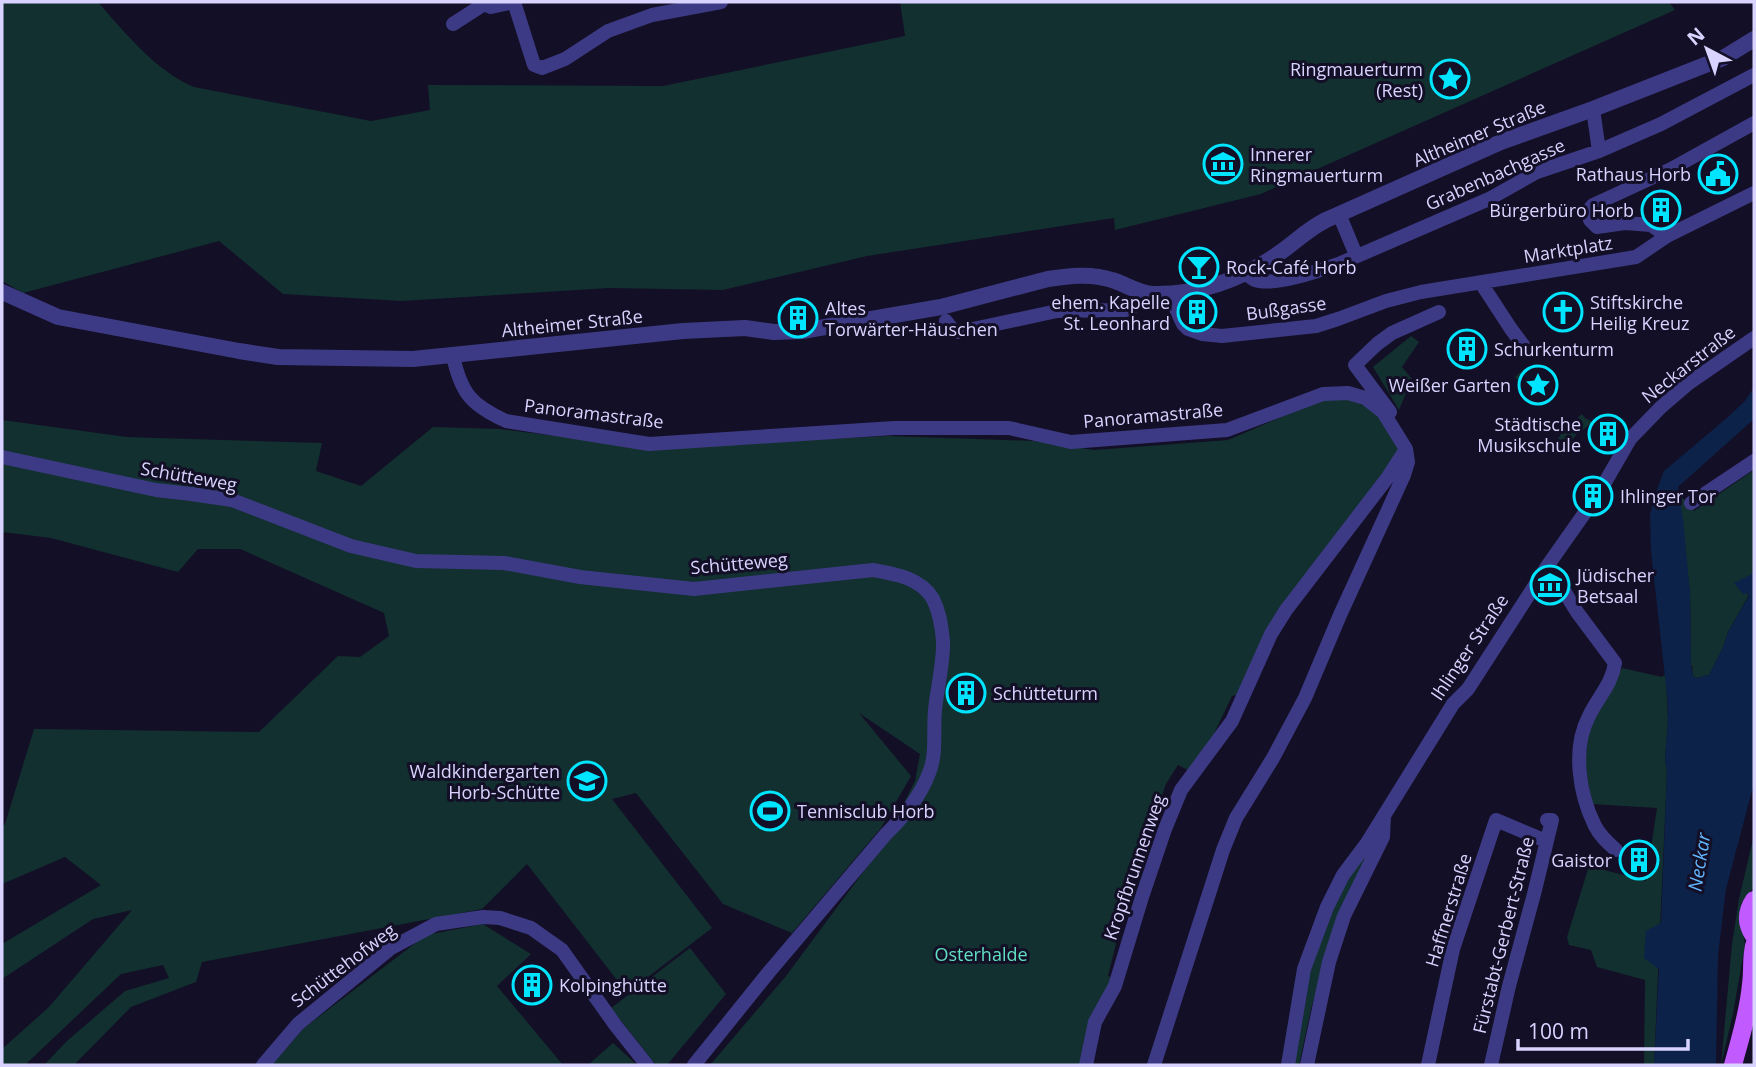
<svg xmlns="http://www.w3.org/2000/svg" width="1756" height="1067" font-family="'Open Sans',sans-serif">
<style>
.green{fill:#12302f}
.water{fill:#0c2248}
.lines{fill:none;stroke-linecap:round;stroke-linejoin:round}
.minor{stroke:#3d3a85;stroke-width:14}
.tertiary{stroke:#3d3a85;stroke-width:16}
.primary{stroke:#c25bff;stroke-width:18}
.labels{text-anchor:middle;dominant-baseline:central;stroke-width:6;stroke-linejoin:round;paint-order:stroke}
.poi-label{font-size:18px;fill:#d9d4ff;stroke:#130f26;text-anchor:start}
.street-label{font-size:18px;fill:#d9d4ff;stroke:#130f26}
.park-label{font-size:18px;fill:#5fe0c0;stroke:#130f26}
.water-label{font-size:19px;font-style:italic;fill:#62b6ff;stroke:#130f26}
</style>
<rect width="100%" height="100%" fill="#130f26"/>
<path class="green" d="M2,2h96c26,30 59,70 96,85l177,34 59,-11 -2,-25 235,1 242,-50 -5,-34h769l6,8 -414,184 -146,36 -1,-12 -247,38 -144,34 -114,-2 -207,13 -119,-7 -64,-53 -196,52 -21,-12z
M1411,336l8,6 -17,25 10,12 -13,31 -26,-43z
M1524,369l11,13 9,-8 13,15 -19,16 -23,-28z
M1326,399l25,1 33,14 22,43 -137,169 -32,69 -5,1 -20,42 -24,32 -10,-5 -12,19 -37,108 -21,84 8,4 -28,85h-378l76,-89 95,-128 34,-67 5,-27 -61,-41 52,63 -30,52 -89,105 -69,-29 -87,-111 -24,6 100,129 -85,65 -100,-129 -45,45 -280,53 -6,20 -65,25 -57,58h-30l23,-24 58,-50 44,-13 -6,-13 -42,9 -96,91h-23v-16l47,-42 83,-97 -39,9 -91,60v-35l99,-59 -36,-28 -63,27v-57l3,-3 29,-95 225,3 79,-76 22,1 29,-21 -5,-23 -144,-64h-42l-20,23 -127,-34 -49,-6v-112l125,17 195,6 -6,28 45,15 72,-59 67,2 151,19 237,-12 147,5 59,9 134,-10 83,-36z
M1582,414l3,4 8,4 -18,14 -12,20 -9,-11 11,-17z
M1754,470v103l-19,11 14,11 -21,37 -5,15 -14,28 -13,3 -3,-2 -1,-11 -26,17 2,38 -3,39 2,13 -13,293h-10l1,-85 -48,-13 -6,-17 -22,-5 -2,-8 22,-71 57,15 11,-73 -65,-4 -7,-41 5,-42 32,-53 40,9 29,-26 -1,-58 -11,-99 15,17z
M1754,835v52l-12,15 -2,8v9l5,25 -12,70 -12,51 11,-121 7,-45z
M1375,837l-41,94 -23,78 -12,56h-5c6,-32 9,-65 16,-96 10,-48 39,-92 65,-132z
M483,924l48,30 -34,32 66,79h-291l32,-37 122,-93z
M690,948l36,46 -59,71h-11l-45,-57z
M613,1043l24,22h-49z"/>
<path class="water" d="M1754,387v32l-76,68 5,32 7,74 1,72 2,11 3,2 13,-3 14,-28 5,-15 21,-36 -2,-3 -4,1 -9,-11 20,-10v210l-28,106 -8,66 -2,110h-62l5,-96 -15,-11 2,-27 15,-8 6,-151 -2,-13 3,-39 -1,-25 -16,-144 -1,-36 5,-20 9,-24 64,-54 17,-16z"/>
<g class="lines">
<path class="minor" d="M514,2l20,63 8,3 23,-9 43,-28 44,-16 69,-13
M453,24l31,-20 7,3 23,-5
M1593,109l6,42
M1339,214l17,41
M1667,236l-16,-11 -26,-2 -28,4 -7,-7 -2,-9 5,-6 78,-36 83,-46
M1246,273c3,3 6,6 9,7 19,7 66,-10 86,-17l148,-64 48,-27 62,-21 62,-27 93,-49
M1481,283l30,46 12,16
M1169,294l14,30 5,5 14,5 20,2 94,-10 22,-7 48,-18 35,-9 215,-35 31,-21 87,-43
M946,321l7,9 6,2 98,-21 68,-1 6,-2 15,-15
M453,356c8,37 18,49 53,65l143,23 245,-16h115l62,14 156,-12 96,-36 25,-1 17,5 18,14 23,37 2,13 -4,13 -64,140 -35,83 -32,60 -37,60 -13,32 -69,215
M1390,412l-35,-47 22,-21 15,-11 47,-21
M2,457l154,33 35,4 41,6 119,46 65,15 88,2 76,14 114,12 179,-19c22,4 48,8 60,29 6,12 9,29 10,42 1,20 -6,48 -8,69 -2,20 2,45 -6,63 -8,22 -26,45 -43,61l-117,138 -75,93
M1600,491l30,-52 31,-32 28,-24 65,-45
M1691,503l63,-42
M1548,565l29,47 38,51c-3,21 -17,34 -26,53 -17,32 -10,78 6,110 5,10 13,17 21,24
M263,1065l35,-41 93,-76 45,-24 47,-7 17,1 31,10 31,22 54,76 31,39
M1086,1065l9,-43 20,-36 27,-89 23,-68 16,-39 51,-69 39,-87 15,-24 102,-133 18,-28
M1288,1065l16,-96 23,-62 16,-32 24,-32 86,-139 15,-15 80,-124 43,-61
M1307,1065l22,-103 15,-46 39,-79 1,-21
M1428,1065l25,-116 43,-129 50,21
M1491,1065l18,-79 25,-92 18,-74h-5"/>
<path class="tertiary" d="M2,292l56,25 181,34 39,6 135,2 270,-28 62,-3 29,4 28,-1 139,-24 107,-28c20,-3 43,-6 64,1 13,4 26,13 40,14 45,1 89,-14 126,-40 18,-12 28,-24 48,-34l175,-78 92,-33 130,-51 31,-19"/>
<path class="primary" d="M1754,900c-8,12 -8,24 0,36
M1733,1065c7,-26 16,-54 18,-81 2,-13 0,-25 3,-38"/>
</g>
<defs>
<symbol id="sight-ring" viewBox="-11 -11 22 22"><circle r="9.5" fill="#130f26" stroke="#00e5ff" stroke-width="1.5"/><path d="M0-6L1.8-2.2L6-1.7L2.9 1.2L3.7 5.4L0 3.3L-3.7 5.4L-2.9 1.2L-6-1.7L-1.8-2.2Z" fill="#00e5ff"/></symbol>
<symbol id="museum-ring" viewBox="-11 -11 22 22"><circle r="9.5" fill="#130f26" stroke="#00e5ff" stroke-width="1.5"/><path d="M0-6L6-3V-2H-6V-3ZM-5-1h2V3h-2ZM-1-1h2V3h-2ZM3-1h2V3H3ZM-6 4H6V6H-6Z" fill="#00e5ff"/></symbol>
<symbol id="civic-ring" viewBox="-11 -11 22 22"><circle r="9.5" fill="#130f26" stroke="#00e5ff" stroke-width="1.5"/><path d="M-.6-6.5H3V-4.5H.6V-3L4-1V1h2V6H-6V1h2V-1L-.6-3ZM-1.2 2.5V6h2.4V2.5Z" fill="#00e5ff"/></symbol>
<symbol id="building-ring" viewBox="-11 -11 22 22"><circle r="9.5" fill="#130f26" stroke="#00e5ff" stroke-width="1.5"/><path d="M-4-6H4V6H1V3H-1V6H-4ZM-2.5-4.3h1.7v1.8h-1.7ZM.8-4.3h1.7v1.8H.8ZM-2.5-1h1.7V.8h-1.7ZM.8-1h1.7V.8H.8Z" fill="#00e5ff"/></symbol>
<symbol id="bar-ring" viewBox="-11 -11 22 22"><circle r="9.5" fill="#130f26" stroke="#00e5ff" stroke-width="1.5"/><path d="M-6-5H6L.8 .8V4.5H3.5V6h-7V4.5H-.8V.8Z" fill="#00e5ff"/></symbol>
<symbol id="church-ring" viewBox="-11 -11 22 22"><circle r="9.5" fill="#130f26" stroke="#00e5ff" stroke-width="1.5"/><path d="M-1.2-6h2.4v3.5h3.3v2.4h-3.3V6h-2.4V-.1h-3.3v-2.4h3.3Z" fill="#00e5ff"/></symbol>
<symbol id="school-ring" viewBox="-11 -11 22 22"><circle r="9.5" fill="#130f26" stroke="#00e5ff" stroke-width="1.5"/><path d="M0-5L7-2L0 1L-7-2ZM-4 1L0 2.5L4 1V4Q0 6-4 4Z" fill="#00e5ff"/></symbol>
<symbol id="stadium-ring" viewBox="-11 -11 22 22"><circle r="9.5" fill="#130f26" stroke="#00e5ff" stroke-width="1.5"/><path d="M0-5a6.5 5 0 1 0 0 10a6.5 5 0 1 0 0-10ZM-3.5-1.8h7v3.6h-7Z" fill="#00e5ff"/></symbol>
</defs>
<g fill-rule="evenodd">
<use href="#sight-ring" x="1428" y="57" width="44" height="44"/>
<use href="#museum-ring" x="1201" y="142" width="44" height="44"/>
<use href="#civic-ring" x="1696" y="152" width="44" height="44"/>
<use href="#building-ring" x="1639" y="188" width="44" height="44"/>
<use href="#bar-ring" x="1177" y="245" width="44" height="44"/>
<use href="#building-ring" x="1175" y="290" width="44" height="44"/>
<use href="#church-ring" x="1541" y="290" width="44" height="44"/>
<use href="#building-ring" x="776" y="296" width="44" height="44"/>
<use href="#building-ring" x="1445" y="327" width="44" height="44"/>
<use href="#sight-ring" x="1516" y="363" width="44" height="44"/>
<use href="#building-ring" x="1586" y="412" width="44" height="44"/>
<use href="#building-ring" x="1571" y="474" width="44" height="44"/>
<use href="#museum-ring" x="1528" y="563" width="44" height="44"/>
<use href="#building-ring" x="944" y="671" width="44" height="44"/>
<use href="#school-ring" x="565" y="759" width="44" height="44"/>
<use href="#stadium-ring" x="748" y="789" width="44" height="44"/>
<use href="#building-ring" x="1617" y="838" width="44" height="44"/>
<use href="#building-ring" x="510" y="963" width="44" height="44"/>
</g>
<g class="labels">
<g class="poi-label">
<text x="1423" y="69" text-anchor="end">Ringmauerturm<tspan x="1423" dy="21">(Rest)</tspan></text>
<text x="1250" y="154">Innerer<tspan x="1250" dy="21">Ringmauerturm</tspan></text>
<text x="1691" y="174" text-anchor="end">Rathaus Horb</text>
<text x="1634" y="210" text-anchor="end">Bürgerbüro Horb</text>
<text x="1226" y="267">Rock-Café Horb</text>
<text x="1170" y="302" text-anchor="end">ehem. Kapelle<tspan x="1170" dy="21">St. Leonhard</tspan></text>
<text x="1590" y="302">Stiftskirche<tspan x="1590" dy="21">Heilig Kreuz</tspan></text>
<text x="825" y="308">Altes<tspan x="825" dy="21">Torwärter-Häuschen</tspan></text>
<text x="1494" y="349">Schurkenturm</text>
<text x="1511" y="385" text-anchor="end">Weißer Garten</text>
<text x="1581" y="424" text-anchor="end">Städtische<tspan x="1581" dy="21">Musikschule</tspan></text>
<text x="1620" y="496">Ihlinger Tor</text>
<text x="1577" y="575">Jüdischer<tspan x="1577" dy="21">Betsaal</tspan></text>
<text x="993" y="693">Schütteturm</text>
<text x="560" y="771" text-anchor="end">Waldkindergarten<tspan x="560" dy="21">Horb-Schütte</tspan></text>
<text x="797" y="811">Tennisclub Horb</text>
<text x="1612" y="860" text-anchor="end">Gaistor</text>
<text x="559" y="985">Kolpinghütte</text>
</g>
<g class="street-label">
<text transform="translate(1479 133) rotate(-23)">Altheimer Straße</text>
<text transform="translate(1495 174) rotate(-24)">Grabenbachgasse</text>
<text transform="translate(1568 249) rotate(-9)">Marktplatz</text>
<text transform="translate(1286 308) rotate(-8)">Bußgasse</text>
<text transform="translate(572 323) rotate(-6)">Altheimer Straße</text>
<text transform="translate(1688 364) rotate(-38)">Neckarstraße</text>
<text transform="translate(594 413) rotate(7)">Panoramastraße</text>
<text transform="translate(1153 415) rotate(-5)">Panoramastraße</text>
<text transform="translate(189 476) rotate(10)">Schütteweg</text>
<text transform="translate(739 563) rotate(-5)">Schütteweg</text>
<text transform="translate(1469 647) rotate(-56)">Ihlinger Straße</text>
<text transform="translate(1134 867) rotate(-71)">Kropfbrunnenweg</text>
<text transform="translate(1448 910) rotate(-73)">Haffnerstraße</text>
<text transform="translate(1503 935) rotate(-76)">Fürstabt-Gerbert-Straße</text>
<text transform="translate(343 965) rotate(-37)">Schüttehofweg</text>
</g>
<g class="park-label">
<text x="981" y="954">Osterhalde</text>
</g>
<g class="water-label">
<text transform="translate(1699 862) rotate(-81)">Neckar</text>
</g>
</g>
<rect width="1756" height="1067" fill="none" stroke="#d9d4ff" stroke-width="7"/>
<g transform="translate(1707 49) rotate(319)" stroke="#130f26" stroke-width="5" paint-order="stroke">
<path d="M0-5L12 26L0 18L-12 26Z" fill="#d9d4ff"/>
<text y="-10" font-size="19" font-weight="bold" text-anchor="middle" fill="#d9d4ff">N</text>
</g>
<path d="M1518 1039v10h170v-10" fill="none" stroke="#d9d4ff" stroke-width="3.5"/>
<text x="1528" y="1039" font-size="21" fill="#d9d4ff" stroke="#130f26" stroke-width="5" paint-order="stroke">100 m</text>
</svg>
